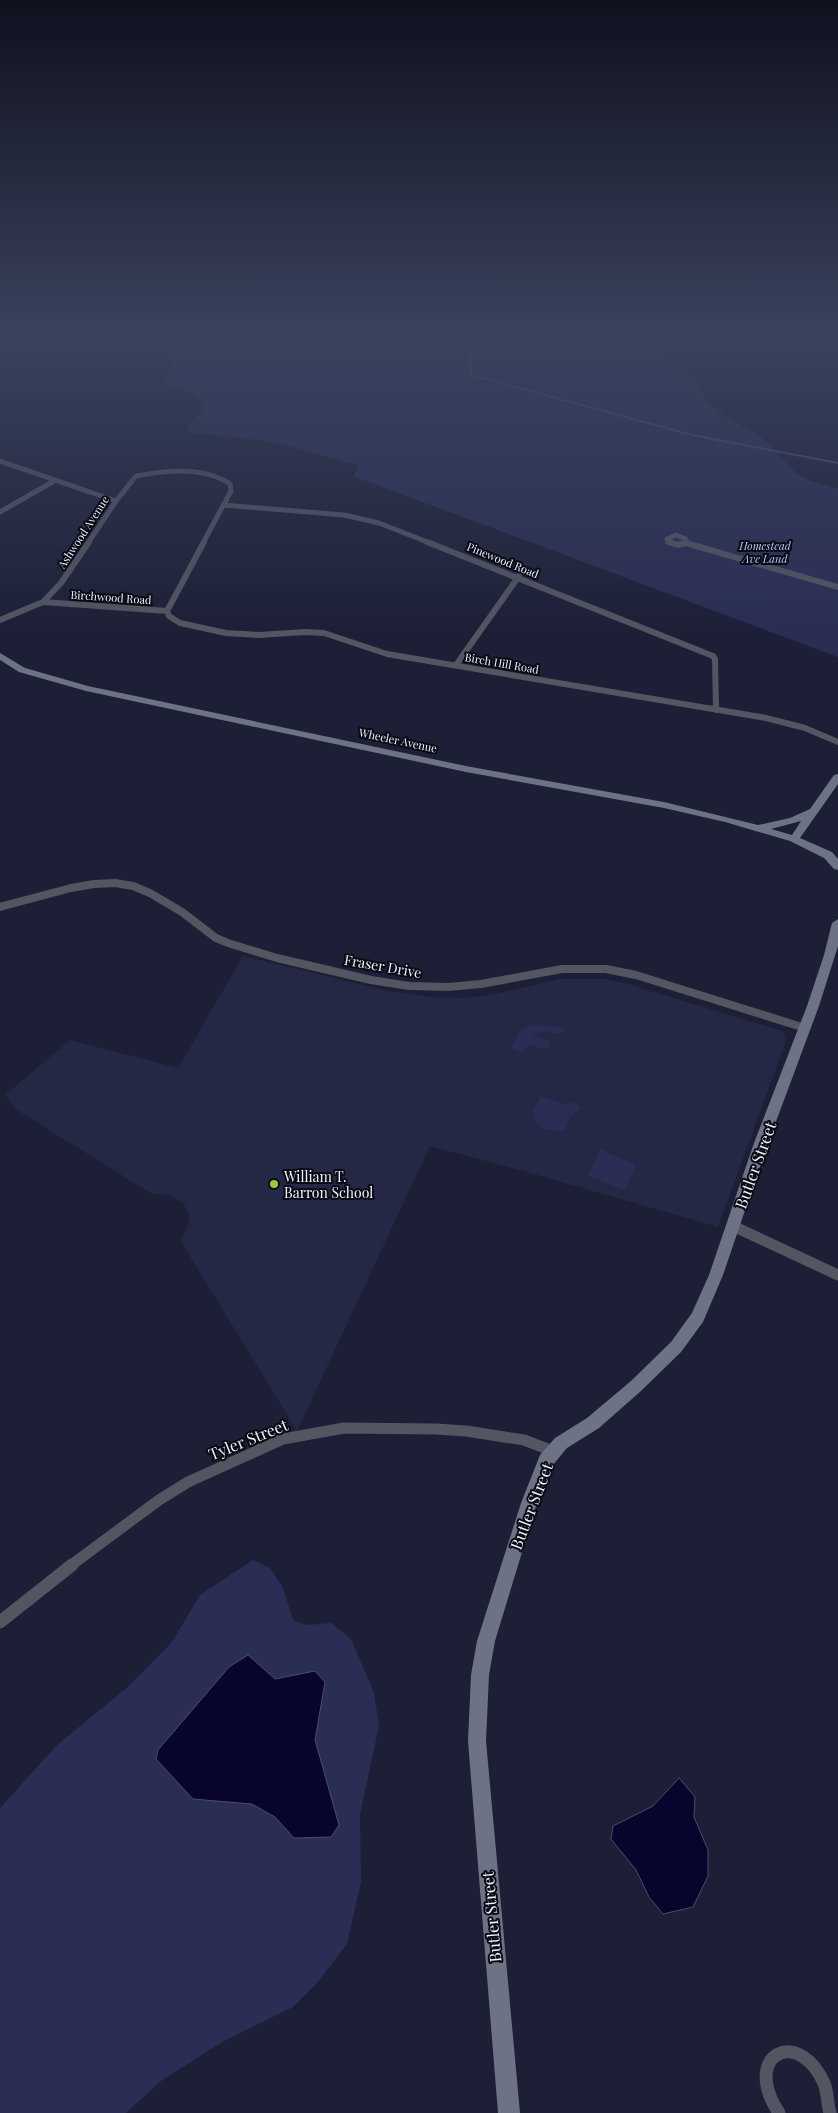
<svg xmlns="http://www.w3.org/2000/svg" width="838" height="2113" font-family="'Playfair Display',serif">
<style>
.built{fill:#242845}
.green{fill:#2a2e54}
.water{fill:#07042d;stroke:#4d4b6c}
.lines{fill:none;stroke-linecap:round;stroke-linejoin:round}
.stream{stroke:#4d4b6c;stroke-width:2}
.street-far4{stroke:#535561;stroke-width:5}
.street-far3{stroke:#535561;stroke-width:6}
.street-far2{stroke:#535561;stroke-width:8}
.street-far1{stroke:#535561;stroke-width:11}
.street{stroke:#535561;stroke-width:13}
.secondary{fill:#6e7285;fill-rule:evenodd}
.poi-dot{fill:#99cb36;stroke:#080a14;stroke-width:2}
.labels{text-anchor:middle;dominant-baseline:central;stroke-width:4;stroke-linejoin:round;paint-order:stroke}
.far-street-label{font-size:11px;fill:#eff2fe;stroke:#080a14}
.far-park-label{font-size:11px;font-style:italic;fill:#c0c9f7;stroke:#080a14}
.street-label{font-size:14px;fill:#eff2fe;stroke:#080a14}
.poi-label{font-size:14px;fill:#eff2fe;stroke:#080a14;text-anchor:start}
.near-street-label{font-size:16px;fill:#eff2fe;stroke:#080a14}
</style>
<rect width="100%" height="100%" fill="#1c1f36"/>
<path class="built" d="M243,956l146,35 43,6 29,1 29,-3 70,-16h45l23,5 151,46 5,3 2,8 -68,186 -184,-53 -104,-28 -133,285 -117,-191 6,-9 3,-10 -1,-9 -5,-9 -14,-8 -17,-1 -135,-84 -12,-15 65,-55 108,28z"/>
<path class="green" d="M160,338h482l52,41 5,7 7,16 21,15 37,22 31,33 14,8 29,9v168l-485,-181 6,-10 -2,-1 -76,-21 -43,-7 -47,-4 -4,-3v-4l16,-16 2,-6 -9,-8 -32,-13 -2,-4 11,-9 -1,-12z
M532,1025l31,2 1,3 -4,4 -18,-3 -7,3 -1,2 15,4v7l-10,1 -9,-4 -7,8 -13,-4 10,-17z
M541,1097l27,8 6,-3 5,3 1,4 -10,7 -5,15c-16,0 -30,-1 -32,-20z
M600,1149l36,16 -11,25 -37,-14z
M253,1560l17,8 13,20 10,32 14,5 24,-2 20,16 23,54 5,33 -19,88 1,68 -14,62 -30,39 -24,24 -69,34 -62,39 -36,33h-126v-305l57,-63 72,-59 43,-44 28,-47z"/>
<path class="water" d="M248,1655l27,24 40,-8 10,11 -10,58 24,85 -8,12 -37,1 -19,-21 -23,-13 -59,-5 -37,-40 2,-9 71,-83z
M679,1778l16,19 -1,20 14,33v26l-15,31 -30,7 -14,-17 -13,-27 -25,-31 2,-13 40,-20z"/>
<g class="lines">
<path class="stream" d="M470,338l1,37 221,60 146,28"/>
<path class="street-far4" d="M0,461l116,40
M224,505l120,10 35,8 51,20
M0,512l56,-32
M88,543l28,-42 20,-25c30,-6 68,-10 94,8l1,7 -28,52
M671,543l-4,-4 9,-4 10,4v4"/>
<path class="street-far3" d="M427,542l286,114 2,3 1,51
M668,542l10,3 8,-2
M686,543l152,44
M43,602l18,-19 28,-41
M167,611l37,-69
M167,611l2,5 11,7 46,10 33,2 46,-3 19,1 63,21 379,64 39,10 33,14
M0,620l43,-18 124,9
M456,665l63,-89"/>
<path class="street-far2" d="M0,907l71,-19 23,-4 21,-1 18,3 17,7 32,19 34,26 12,5 49,15 94,22 38,6 39,1 33,-3 81,-15h44l30,6 169,53"/>
<path class="street-far1" d="M733,1226l105,49
M70,1566l89,-66 29,-18 95,-43 61,-11 92,1 30,2 58,9 29,11"/>
<path class="street" d="M0,1622l72,-57
M779,2113c-3,-5 -7,-11 -9,-17 -18,-47 31,-64 54,-13 4,10 3,20 6,30"/>
<path class="secondary" d="M0,653l25,15 63,18 378,80 198,36 94,23 32,-7 20,-9 24,-34 4,-1v10l-38,54 32,14 6,7v11l-4,-1 -10,-11 -34,-17 -65,-19 -61,-14 -198,-36 -380,-81 -67,-19 -19,-12zM801,821l-9,14 -21,-6z
M838,919v27l-19,60 -51,137 -45,132 -20,47 -22,30 -40,39 -42,37 -32,20 -15,18 -15,37 -42,138 -6,34 -3,66 34,372h-22l-30,-372 3,-66 6,-34 44,-138 19,-48 15,-17 32,-20 44,-37 40,-39 21,-29 17,-38 45,-132 53,-137 17,-51 8,-32z"/>
</g>
<linearGradient id="sky" x2="0" y2="1"><stop stop-color="#0f111e"/><stop offset="0.53" stop-color="#3a425d"/><stop offset="1" stop-color="#3a425d" stop-opacity="0"/></linearGradient>
<rect width="838" height="634" fill="url(#sky)"/>
<circle class="poi-dot" cx="274" cy="1184" r="5"/>
<g class="labels">
<g class="far-street-label">
<text transform="translate(83 532) rotate(-57)">Ashwood Avenue</text>
<text transform="translate(503 560) rotate(22)">Pinewood Road</text>
<text transform="translate(111 597) rotate(4)">Birchwood Road</text>
<text transform="translate(502 663) rotate(10)">Birch Hill Road</text>
<text transform="translate(398 740) rotate(12)">Wheeler Avenue</text>
</g>
<g class="far-park-label">
<text x="765" y="545">Homestead<tspan x="765" dy="13">Ave Land</tspan></text>
</g>
<g class="street-label">
<text transform="translate(383 966) rotate(10)">Fraser Drive</text>
</g>
<g class="poi-label">
<text x="284" y="1176">William T.<tspan x="284" dy="16">Barron School</tspan></text>
</g>
<g class="near-street-label">
<text transform="translate(755 1165) rotate(-70)">Butler Street</text>
<text transform="translate(248 1439) rotate(-22)">Tyler Street</text>
<text transform="translate(531 1506) rotate(-69)">Butler Street</text>
<text transform="translate(491 1917) rotate(-95)">Butler Street</text>
</g>
</g>
</svg>
